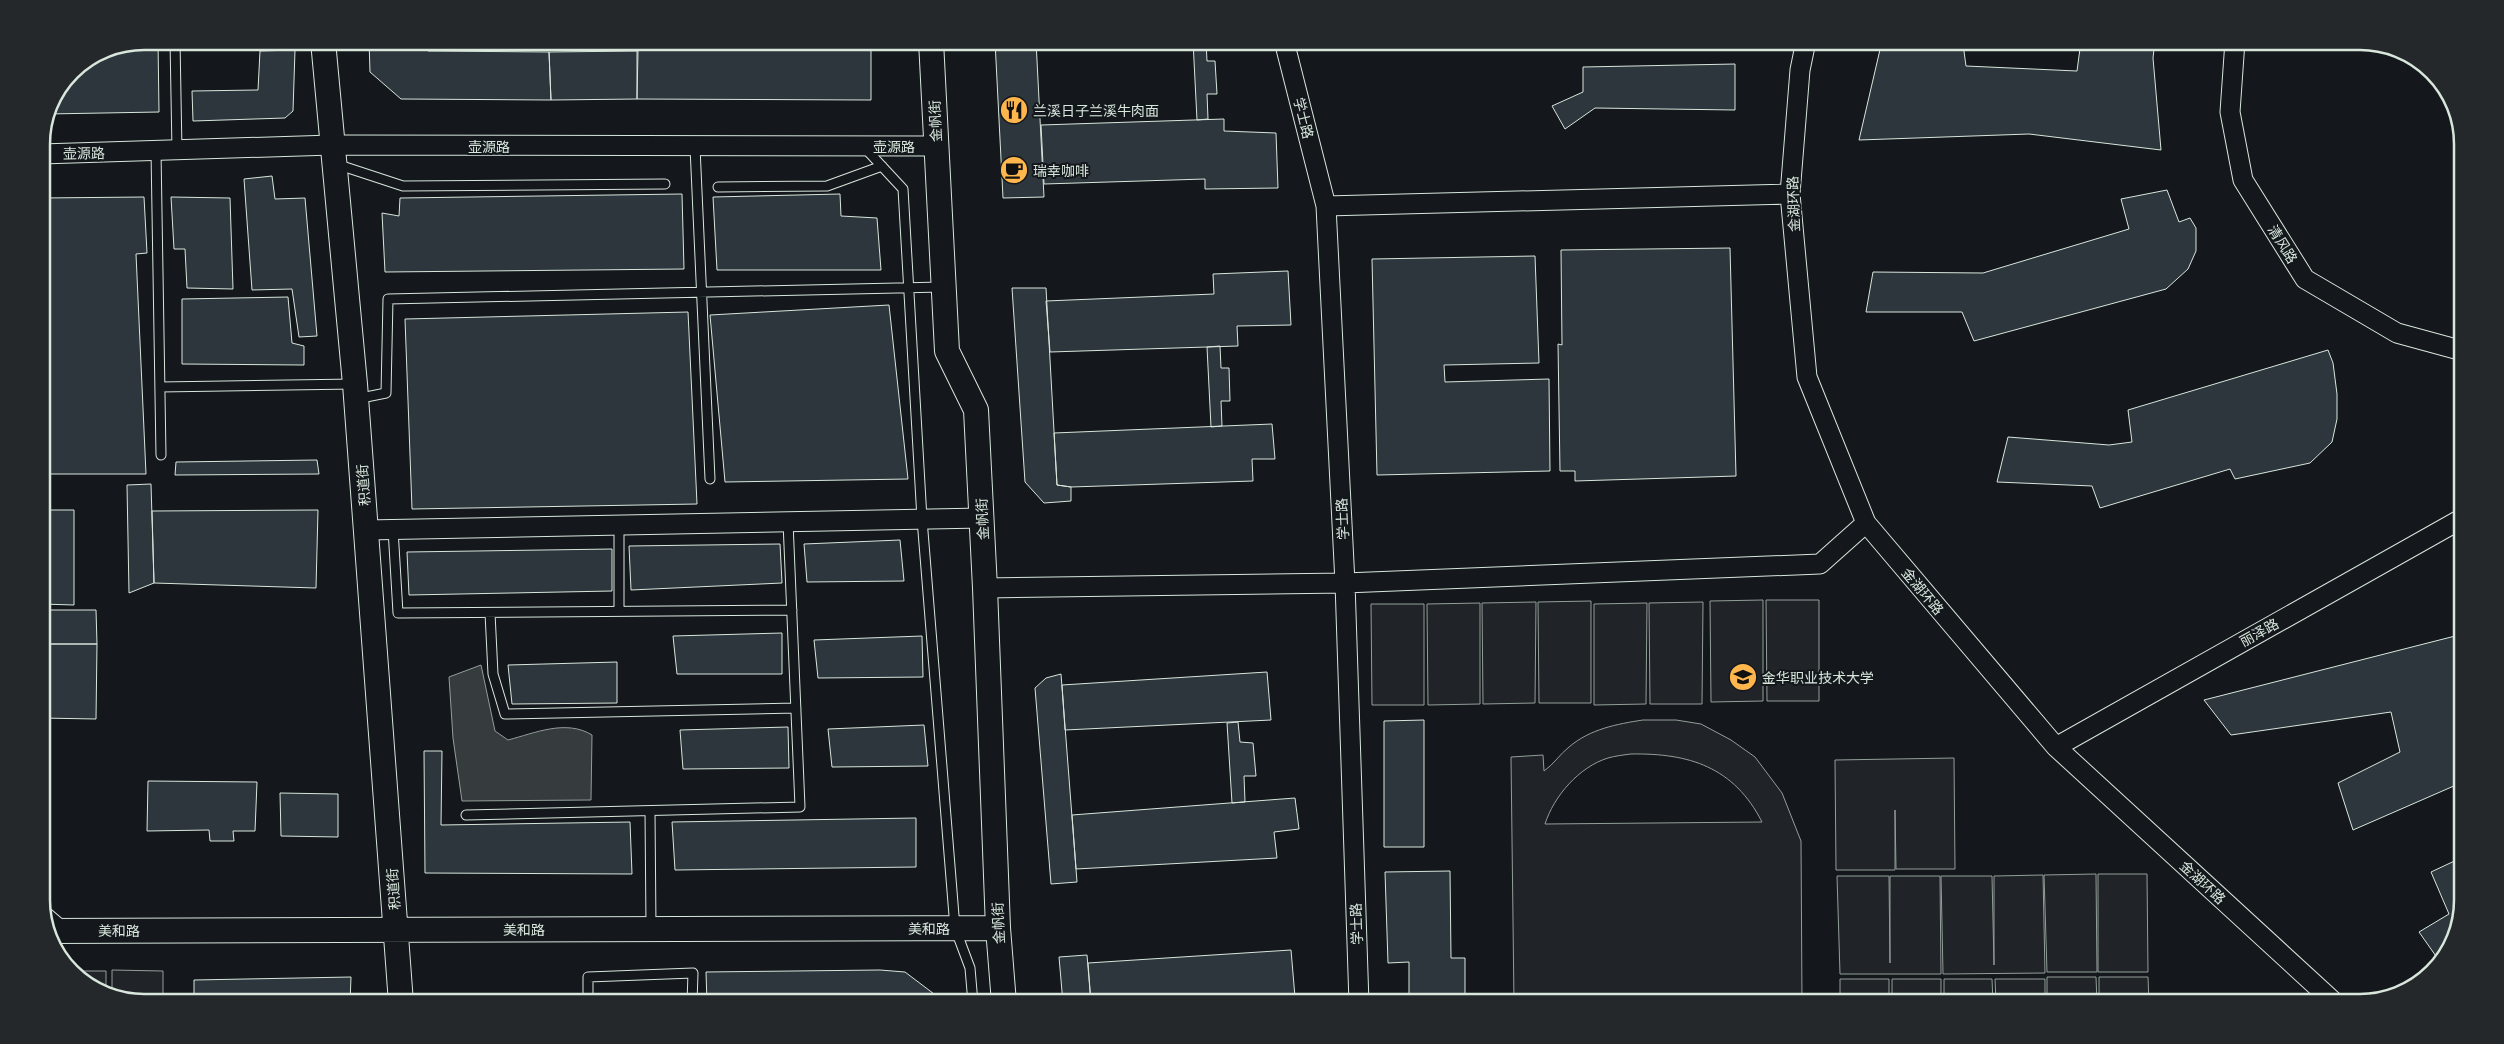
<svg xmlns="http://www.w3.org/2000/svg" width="2504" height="1044" font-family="Manrope,'Noto Sans SC',sans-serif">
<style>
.green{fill:#202428;stroke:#939e99;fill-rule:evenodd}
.water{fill:#363b3e;stroke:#939e99}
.building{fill:#2c363c;stroke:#d8e6dc}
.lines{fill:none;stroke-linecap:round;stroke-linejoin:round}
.service-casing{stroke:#d8e6dc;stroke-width:11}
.minor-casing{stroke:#d8e6dc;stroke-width:21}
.tertiary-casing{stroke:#d8e6dc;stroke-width:26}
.service{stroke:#14181c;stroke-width:9}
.minor{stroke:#14181c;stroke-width:19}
.tertiary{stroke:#14181c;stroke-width:24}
.labels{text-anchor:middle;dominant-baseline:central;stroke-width:4;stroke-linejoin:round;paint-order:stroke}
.poi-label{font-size:14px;fill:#d8e6dc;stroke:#14181c;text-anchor:start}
.street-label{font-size:14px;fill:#d8e6dc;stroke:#14181c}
.rim{fill:none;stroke:#d8e6dc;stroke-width:2.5}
</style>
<rect width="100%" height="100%" fill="#14181c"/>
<path class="green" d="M1763,600v101l-52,1 -1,-101z
M1766,600h53v101h-52z
M1591,601v102h-52l-1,-101z
M1536,602l-1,101 -52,1 -1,-101z
M1703,602l-1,102h-52l-1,-101z
M1480,603v101l-52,1 -1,-101z
M1647,603l-1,101 -52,1v-101z
M1371,604h53v101h-52z
M1643,720h33l25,4 30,16 24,17 27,36 19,48 1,162h-288l-3,-246 32,-2 1,16c10,-7 16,-17 25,-24 21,-18 48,-23 74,-27zM1631,754c58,-1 103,13 131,68l-217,2c9,-28 34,-57 63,-66 7,-2 15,-3 23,-4z
M1954,758l1,111h-59l-1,-59v60h-59l-1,-110z
M2096,874l1,98h-50l-3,-97z
M2098,874h49l1,98h-50z
M2043,875l2,98 -102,1 -2,-98h51l2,89v-89z
M1837,876h52l1,87v-87h50l1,98h-101z
M112,970l51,1v32h-19l-32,-7z
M74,971h32v24h-1z
M2047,977h49l1,26h-50z
M2099,977h49l1,26h-50z
M1840,979h49v24h-49z
M1892,979h49v24h-49z
M1944,979h48l1,24h-49z
M1995,979h50v24h-49z"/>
<path class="water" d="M481,665l14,66 13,9c27,-7 58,-21 84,-5l-1,65 -129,1 -9,-63 -4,-61z"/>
<path class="building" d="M144,41h14l1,71 -112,2 2,-9 23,-34 33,-22z
M369,41h58l1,10 121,1 2,48 -150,-1 -31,-27z
M637,41h40v3h153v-3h41v59l-234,-1z
M995,41h41l8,156 -41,1z
M1036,41h80l-80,4z
M1193,41h13l1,20h8l2,33h-10l1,25 -11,1z
M1882,41h114l-33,3 3,22 111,5 4,-30h74l-2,17 8,92 -132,-16 -170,6z
M295,50l-2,61 -8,7 -92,3 -1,-30 66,-1 2,-39z
M638,51l-1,48 -86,1 -2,-48z
M1735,64v46l-140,-2 -30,21 -13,-23 31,-14v-25z
M1224,119v12l52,2 2,55 -73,1v-10l-161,5 -3,-59z
M272,176l3,23 30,-1 12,138 -18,1 -7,-48 -40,1 -8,-111z
M2167,190l12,32 11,-4 6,10v23l-8,18 -22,20 -192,52 -12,-29h-96l7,-40 110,1 146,-44 -8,-30z
M682,194l2,75 -299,3 -3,-59 17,3 1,-18z
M840,194l1,22 36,2 4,52h-164l-4,-73z
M144,197l3,56 -11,1 10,220h-105v-276z
M171,197l59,1 3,91 -46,-1 -2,-39h-11z
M1730,248l6,228 -161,5v-10h-15l-2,-127 4,1 -1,-95z
M1535,256l4,107 -95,2 1,17 104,-3 1,92 -173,4 -5,-216z
M1288,271l3,54 -54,1 1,20 -188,6 -4,-51 168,-7 -1,-20z
M1012,288h34l11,197 14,2v14l-27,2 -19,-21z
M288,297l4,46 12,3v19l-122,-1v-65z
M889,305l19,174 -183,3 -15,-167z
M688,312l9,192 -285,5 -7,-190z
M1220,346l1,22h8l1,33h-9l1,25 -11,1 -4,-80z
M2328,350l5,13 4,31v25l-5,23 -22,21 -75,16 -5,-10 -130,39 -8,-22 -95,-4 11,-45 101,8 23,-3 -4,-32z
M1272,424l3,35h-23l1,22 -182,6 -14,-2 -3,-52z
M317,460l2,14 -144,1 1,-13z
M151,484l3,99 -25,10 -2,-108z
M41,510h33v95l-33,-1z
M318,510l-2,78 -162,-5 -2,-72z
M900,540l4,41 -97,1 -3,-38z
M780,544l2,39 -151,7 -2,-44z
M612,549v42l-203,4 -2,-43z
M41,610h55l1,34h-56z
M782,633v41h-105l-4,-38z
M2463,634v148l-110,48 -15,-47 62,-31 -9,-40 -160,23 -27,-35z
M922,636l1,41 -105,1 -4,-38z
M41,644h56l-1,75 -55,-1z
M617,662v41l-105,1 -4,-39z
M1267,672l4,48 -206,10 -3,-45z
M1061,674l16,208 -26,2 -16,-196 11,-10z
M1424,720v127h-40v-126z
M1238,722l2,20 13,1 3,33h-12l1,26 -13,1 -5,-80z
M924,725l4,41 -96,1 -4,-38z
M788,727l1,41 -106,1 -3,-39z
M424,751h18l-1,74 189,-3 2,52 -207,-1z
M148,781l109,1 -2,49h-22l1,10h-24l-1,-11 -62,1z
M280,793l58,1v43l-57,-1z
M1295,798l4,31 -25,3 3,26 -201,11 -4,-54z
M916,818v49l-241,3 -3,-48z
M2463,857v43l-8,39 -17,20 -19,-27 30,-18 -18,-42z
M1450,871l1,87h14v45h-56v-41l-21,1 -3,-91z
M1291,950l4,47 -88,6h-116l-3,-40z
M1087,955l4,48h-28l-4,-46z
M880,970l25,2 41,31h-239l-1,-31z
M351,977l-1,26h-156v-23z
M1268,999v4h-16l-1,-3z"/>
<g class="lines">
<defs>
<path id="service" d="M175,41l2,110
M695,147l15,332
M864,147l39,42 19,330 33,409 15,40 3,35
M156,151l5,304
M336,164l67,22 262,-2
M718,187l109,-1 55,-20
M160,387l195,-3
M356,399l30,-6 2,-94 554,-12
M619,525v86
M393,529l5,84 394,-3
M490,613l3,61 12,40 291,-6
M650,811l1,117
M466,815l334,-8 -12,-285
M43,909l20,17
M588,1003v-26l105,-4 -1,30"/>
<path id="minor" d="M1284,41l42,165 19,377 14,420
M1806,41l-6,29 -10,124 17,183 59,146 190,224 279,256
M2235,41l-5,71 13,68 62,99 92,54 66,18
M41,154l291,-9 604,1
M1326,206l464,-12
M366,530l616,-12
M985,588l360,-5 475,-19 46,-41
M2056,747l407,-229"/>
<path id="tertiary" d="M323,41l32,343 46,619
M931,41l16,310 29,59 9,178 13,340 6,75
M50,931l948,-3"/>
</defs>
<use href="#service" class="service-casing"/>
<use href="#minor" class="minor-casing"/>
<use href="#tertiary" class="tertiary-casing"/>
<use href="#service" class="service"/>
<use href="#minor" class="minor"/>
<use href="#tertiary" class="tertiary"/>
</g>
<defs>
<symbol id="restaurant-disc" viewBox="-11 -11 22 22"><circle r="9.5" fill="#ffb74d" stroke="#14181c"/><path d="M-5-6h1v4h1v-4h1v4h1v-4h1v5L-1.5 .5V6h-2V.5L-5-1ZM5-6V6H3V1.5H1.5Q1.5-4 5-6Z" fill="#111"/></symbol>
<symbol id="cafe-disc" viewBox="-11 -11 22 22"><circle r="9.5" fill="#ffb74d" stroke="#14181c"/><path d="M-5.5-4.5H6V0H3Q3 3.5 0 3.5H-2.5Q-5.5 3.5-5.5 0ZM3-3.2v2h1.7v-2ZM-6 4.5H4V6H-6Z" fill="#111"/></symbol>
<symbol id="university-disc" viewBox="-11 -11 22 22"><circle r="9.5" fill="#ffb74d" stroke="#14181c"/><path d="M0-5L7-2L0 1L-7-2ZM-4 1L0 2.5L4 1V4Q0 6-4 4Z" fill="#111"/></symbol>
</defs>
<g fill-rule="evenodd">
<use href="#restaurant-disc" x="998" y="94" width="32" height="32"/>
<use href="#cafe-disc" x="998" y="154" width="32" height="32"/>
<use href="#university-disc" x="1727" y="661" width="32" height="32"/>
</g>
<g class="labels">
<g class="poi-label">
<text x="1033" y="110">兰溪日子兰溪牛肉面</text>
<text x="1033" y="170">瑞幸咖啡</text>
<text x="1762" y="677">金华职业技术大学</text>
</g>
<g class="street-label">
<text transform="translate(1304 118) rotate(76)">学士路</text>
<text transform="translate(935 121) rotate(-93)">金帆街</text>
<text x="489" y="146">壶源路</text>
<text x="894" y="146">壶源路</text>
<text transform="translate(84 153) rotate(-1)">壶源路</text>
<text transform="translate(1793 204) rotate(-92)">金湖环路</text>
<text transform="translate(2283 244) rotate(58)">清风路</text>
<text transform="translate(363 485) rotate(-94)">积道街</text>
<text transform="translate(982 519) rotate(-93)">金帆街</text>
<text transform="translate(1342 519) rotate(-93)">学士路</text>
<text transform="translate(1923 591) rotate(50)">金湖环路</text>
<text transform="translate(2259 632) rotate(-29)">丽泽路</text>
<text transform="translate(2203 882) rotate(43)">金湖环路</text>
<text transform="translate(393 889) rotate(-94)">积道街</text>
<text transform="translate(998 923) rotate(-93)">金帆街</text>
<text transform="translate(1356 924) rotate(-92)">学士路</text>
<text x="929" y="928">美和路</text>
<text x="524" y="929">美和路</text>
<text x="119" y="930">美和路</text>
</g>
</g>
<path d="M0 0H2504V1044H0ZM144 50H2360A94 94 0 0 1 2454 144V900A94 94 0 0 1 2360 994H144A94 94 0 0 1 50 900V144A94 94 0 0 1 144 50Z" fill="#24282b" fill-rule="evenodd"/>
<path class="rim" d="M144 50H2360A94 94 0 0 1 2454 144V900A94 94 0 0 1 2360 994H144A94 94 0 0 1 50 900V144A94 94 0 0 1 144 50Z"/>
</svg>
